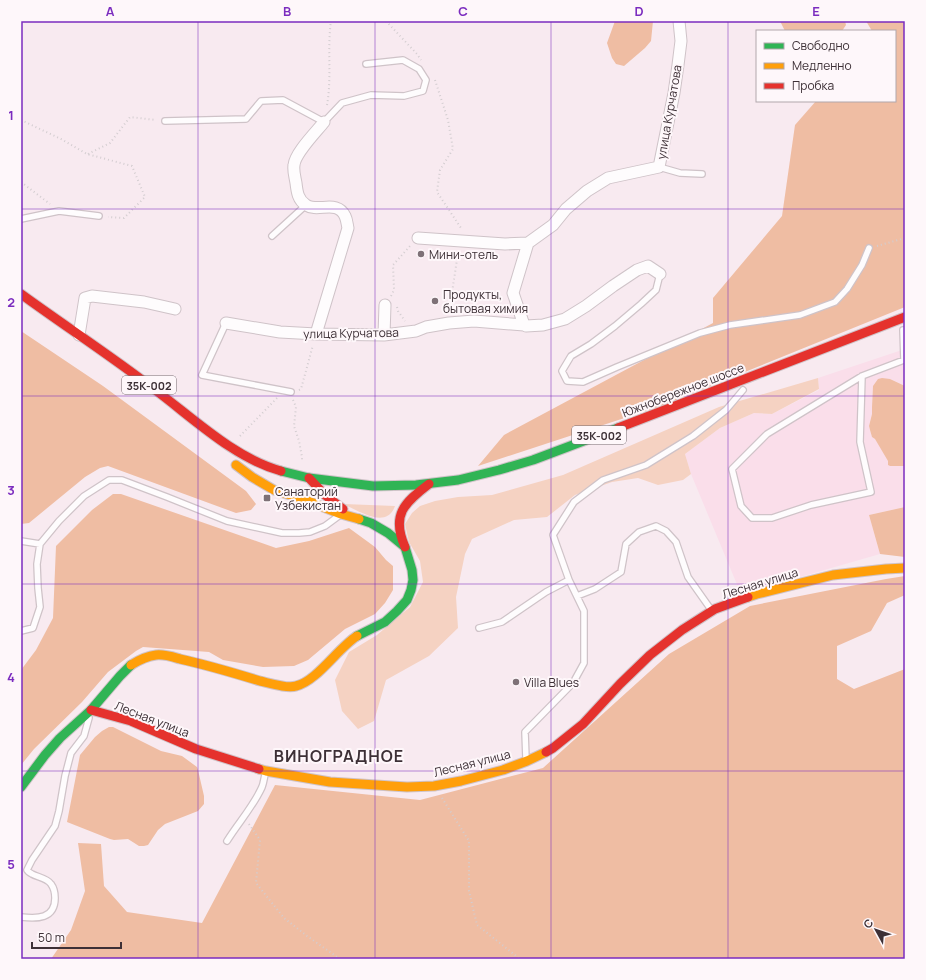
<svg xmlns="http://www.w3.org/2000/svg" width="926" height="980" font-family="Manrope,sans-serif">
<style>
.built{fill:#fadeea}
.green{fill:#f5d2c2}
.forest{fill:#efbda3}
.lines{fill:none;stroke-linecap:round;stroke-linejoin:round}
.lane-casing{stroke:#cfc3c8;stroke-width:8}
.street-casing{stroke:#cfc3c8;stroke-width:13}
.fast-casing{stroke:#cfc3c8;stroke-width:11}
.slow-casing{stroke:#cfc3c8;stroke-width:11}
.jam-casing{stroke:#cfc3c8;stroke-width:11}
.path{stroke:#d3cdd0;stroke-width:2;stroke-dasharray:1 3;stroke-linecap:butt}
.lane{stroke:#fefcfd;stroke-width:5.5}
.street{stroke:#fefcfd;stroke-width:11}
.fast{stroke:#30b455;stroke-width:9}
.slow{stroke:#ff9f0a;stroke-width:9}
.jam{stroke:#e5322d;stroke-width:9}
.grid{fill:none;stroke:#7b2cbf;stroke-width:1;stroke-opacity:0.55}
.poi-dot{fill:#7e7177;stroke:#fef7fa;stroke-width:1.5}
.labels{text-anchor:middle;dominant-baseline:central;stroke-width:4;stroke-linejoin:round;paint-order:stroke}
.shield{fill:#fef7fa;stroke:#776c71;stroke-width:1}
.shield-label{font-size:11px;font-weight:bold;fill:#3d3036}
.street-label{font-size:12px;fill:#3d3036;stroke:#fef7fa}
.poi-label{font-size:12px;fill:#3d3036;stroke:#fef7fa;text-anchor:start}
.district-label{font-size:16px;font-weight:bold;letter-spacing:1px;fill:#3d3036;stroke:#fef7fa}
.neatline{fill:none;stroke:#7b2cbf;stroke-width:1.5}
.grid-label{font-size:13px;text-anchor:middle;font-weight:bold;fill:#7b2cbf}
</style>
<rect width="100%" height="100%" fill="#f8eaf0"/>
<path class="built" d="M905,349v37l-15,-7h-4l-13,7 -1,21v7l-3,12 1,4 2,7 3,2 14,22 -1,4 3,1h14v41l-36,8 11,39 -139,40 -50,-120 -6,-20 35,-26 34,-15 18,1 47,-24 -1,-12z"/>
<path class="green" d="M818,378l1,11 -47,25 -18,-1 -34,15 -35,26 6,20 -8,6 -25,5 -20,-7 -26,4 -37,13 -28,22 -33,3 -42,19 -7,15 -9,43 2,31 -29,28 -43,24 -12,41 -16,8 -16,-18 -7,-31 14,-28 28,-17 33,-28 13,-25 -3,-21 -11,-19 -4,-18 7,-11 8,-7 15,-5 23,-4 34,-2 71,-20 156,-68z
M344,504l51,2c-8,23 -34,6 -48,0z"/>
<path class="forest" d="M615,21h38l-2,20 -6,7 -21,18 -8,-2 -4,-6 -5,-15z
M780,21h65l1,4 -4,6h-57z
M866,21h39v286l-244,99 -183,60 26,-31 209,-112v-25l69,-82 13,-91 21,-24h79v-70h-23z
M21,331l82,55 143,105 10,13 -5,6 -15,3 -128,-47 -8,2 -15,9 -56,46 -8,1z
M882,378l8,1 15,7v80h-15l-2,-1v-4l-13,-22 -3,-2 -2,-7 -1,-4 3,-12v-7l1,-21 5,-7z
M113,494h8l155,54 33,-7 40,-13 26,19 11,13 7,6v24l-8,13 -10,11 -30,15 -37,31 -14,6 -31,1 -40,-7 -14,-8 -66,-5 -7,4 -28,21 -26,30 -48,47 -13,16v-95l15,-20 17,-32 3,-72 36,-36z
M905,507v50l-25,-3 -11,-39z
M905,576v19l-18,8 -16,28 -34,15v33l17,10 51,-20v290h-854l20,-29 14,-39 -7,-48 23,1 3,42 23,26 75,11 73,-138 145,15 123,-32 126,-114 81,-48 136,-27z
M109,727h4l48,24 21,5 15,11 1,3 6,26v8l-6,7 -33,13 -7,6 -10,15 -4,1h-5l-11,-7 -14,1 -4,-1 -43,-17 13,-67 15,-18 7,-6z"/>
<g class="lines">
<defs>
<path id="lane" d="M165,121l81,-2 15,-18 22,-1 41,22 18,-19 29,-8 33,1 19,-5 3,-11 -7,-11 -16,-9 -37,4
M659,167l21,6 22,1
M21,219l38,-8 40,5
M272,236l34,-31
M660,274l-4,16 -15,14 -26,22 -24,18 -20,12 -9,15 5,10 16,1 34,-15 83,-34 30,-8 70,-10 35,-13 12,-13 15,-24 7,-17
M226,323l-24,52 89,17
M862,376l-2,66 11,50 -60,13 -39,13h-20l-11,-12 -9,-37 35,-35 95,-58 42,-16 -1,-30
M21,541l19,3
M569,580l-16,-45 21,-33 29,-22 43,-15 47,-29 33,-26 17,-20
M577,596l18,-7 26,-17 5,-28 13,-12 17,-6 10,5 10,11 12,35 24,34
M479,628l23,-6 44,-30 23,-12 15,31v52l-11,20 -48,49 1,27
M21,631l12,-3 7,-21 -2,-19 -1,-24 3,-20 19,-23 25,-25 25,-16h13l45,17 60,24 55,12h17l11,-1 15,-6 15,-11
M227,841c11,-18 26,-34 35,-54 2,-5 2,-10 4,-16
M21,917c16,2 34,2 34,-19 0,-4 -1,-10 -4,-14 -4,-6 -14,-7 -19,-10 -2,-1 -4,-2 -5,-4l5,-10 23,-34 4,-15 6,-35 6,-23 13,-17 5,-18"/>
<path id="street" d="M418,238l87,6 23,-1 25,-18 13,-16 21,-18 21,-13 51,-11 15,-74 4,-28 3,-24 -2,-20
M226,323l54,9 36,2 68,1 32,-4 10,-4 23,-4 25,-2 50,4 2,1 17,-1 22,-6 21,-13 27,-20 24,-16 11,-4 12,8
M524,325l-11,-32 15,-50
M316,334l32,-106c-1,-4 -1,-8 -3,-12 -8,-17 -27,-3 -39,-11 -8,-5 -9,-13 -10,-22 -1,-6 -3,-12 -2,-18 1,-12 22,-33 30,-43
M79,335l6,-37 7,-2 52,6 31,7
M384,335l1,-30"/>
<path id="fast" d="M281,471l28,7 64,8 43,-1 42,-5 41,-10 34,-10 85,-32
M357,636l28,-14 12,-11 10,-11 4,-10 2,-10 -1,-10 -7,-23 -17,-14 -17,-10 -12,-4
M21,787l24,-32 15,-17 31,-28 29,-34 11,-11"/>
<path id="slow" d="M236,465l16,12 22,13 26,8 41,16 18,5
M748,597l9,-3 76,-19 53,-6 19,-1
M131,665c8,-5 16,-9 25,-10 8,-1 17,2 24,4 27,6 54,14 80,22 9,2 28,8 36,5 21,-5 42,-38 61,-50
M259,769l7,2 64,11 77,5 27,-1 27,-5 42,-11 24,-9 19,-9"/>
<path id="jam" d="M21,294c44,32 90,62 133,95 39,29 80,69 127,82
M618,428l287,-111
M309,478l16,17 18,14
M405,547c-14,-32 -1,-44 24,-63
M91,710l40,11 65,28 63,20
M546,752l7,-4 30,-24 37,-40 30,-29 32,-25 33,-21 33,-12"/>
</defs>
<use href="#lane" class="lane-casing"/>
<use href="#street" class="street-casing"/>
<use href="#fast" class="fast-casing"/>
<use href="#slow" class="slow-casing"/>
<use href="#jam" class="jam-casing"/>
<path class="path" d="M386,21l31,33 4,6
M435,80l13,40 5,29 -13,21 -3,22 24,36v2
M327,105c5,-28 0,-56 4,-84
M21,120l40,19 26,15 45,12 13,31 -21,21 -16,-1
M88,154l22,-11 20,-26 26,3
M21,182l29,22
M877,246l28,-8
M391,296l2,-4 1,-3 -1,-24 17,-19
M397,307l1,4 7,10
M443,312l7,-6 8,-53
M299,390l2,-1 12,-44
M293,400l3,7 -2,19 5,15 3,16v5
M240,436l38,-39
M442,798l27,43v50l8,34 43,34
M249,824l11,16 -4,43 28,35 23,18 33,23"/>
<use href="#lane" class="lane"/>
<use href="#street" class="street"/>
<use href="#fast" class="fast"/>
<use href="#slow" class="slow"/>
<use href="#jam" class="jam"/>
</g>
<path class="grid" d="M198,21v938M375,21v938M551,21v938M728,21v938M21,209h884M21,396h884M21,584h884M21,771h884"/>
<g class="poi-dot">
<circle cx="421" cy="254" r="4"/>
<circle cx="435" cy="301" r="4"/>
<rect x="263" y="494" width="8" height="8" rx="2"/>
<circle cx="516" cy="682" r="4"/>
</g>
<g class="labels">
<g class="shield">
<rect x="122" y="376" width="54" height="18" rx="3"/>
<rect x="572" y="426" width="54" height="18" rx="3"/>
</g>
<g class="shield-label">
<text x="149" y="385">35К-002</text>
<text x="599" y="435">35К-002</text>
</g>
<g class="street-label">
<text transform="translate(669 112) rotate(-80)">улица Курчатова</text>
<text transform="translate(351 333) rotate(-1)">улица Курчатова</text>
<text transform="translate(683 390) rotate(-21)">Южнобережное шоссе</text>
<text transform="translate(760 583) rotate(-17)">Лесная улица</text>
<text transform="translate(152 719) rotate(21)">Лесная улица</text>
<text transform="translate(472 763) rotate(-14)">Лесная улица</text>
</g>
<g class="poi-label">
<text x="429" y="254">Мини-отель</text>
<text x="443" y="294">Продукты,<tspan x="443" dy="14">бытовая химия</tspan></text>
<text x="275" y="491">Санаторий<tspan x="275" dy="14">Узбекистан</tspan></text>
<text x="524" y="682">Villa Blues</text>
</g>
<g class="district-label">
<text x="339" y="756">ВИНОГРАДНОЕ</text>
</g>
</g>
<rect width="926" height="980" fill="none" stroke="#fef7fa" stroke-width="44"/>
<rect x="756" y="30" width="140" height="72" fill="#fef7fa" stroke="#b1a7ac"/>
<rect x="764" y="43" width="20" height="6" fill="#30b455" stroke="#b1a7ac"/>
<text x="792" y="50" font-size="12" fill="#3d3036">Свободно</text>
<rect x="764" y="63" width="20" height="6" fill="#ff9f0a" stroke="#b1a7ac"/>
<text x="792" y="70" font-size="12" fill="#3d3036">Медленно</text>
<rect x="764" y="83" width="20" height="6" fill="#e5322d" stroke="#b1a7ac"/>
<text x="792" y="90" font-size="12" fill="#3d3036">Пробка</text>
<g transform="translate(876 930) rotate(310)" stroke="#fef7fa" stroke-width="3" paint-order="stroke">
<path d="M0-3L7 15L0 10L-7 15Z" fill="#3d3036"/>
<text y="-6" font-size="11" font-weight="bold" text-anchor="middle" fill="#3d3036">С</text>
</g>
<path d="M32 942v6h89v-6" fill="none" stroke="#3d3036" stroke-width="2"/>
<text x="38" y="942" font-size="12" fill="#3d3036" stroke="#fef7fa" stroke-width="3" paint-order="stroke">50 m</text>
<rect x="22" y="22" width="882" height="936" class="neatline"/>
<g class="grid-label">
<text x="110" y="16">A</text>
<text x="287" y="16">B</text>
<text x="463" y="16">C</text>
<text x="639" y="16">D</text>
<text x="816" y="16">E</text>
<text x="11" y="120">1</text>
<text x="11" y="307">2</text>
<text x="11" y="495">3</text>
<text x="11" y="682">4</text>
<text x="11" y="869">5</text>
</g>
</svg>
